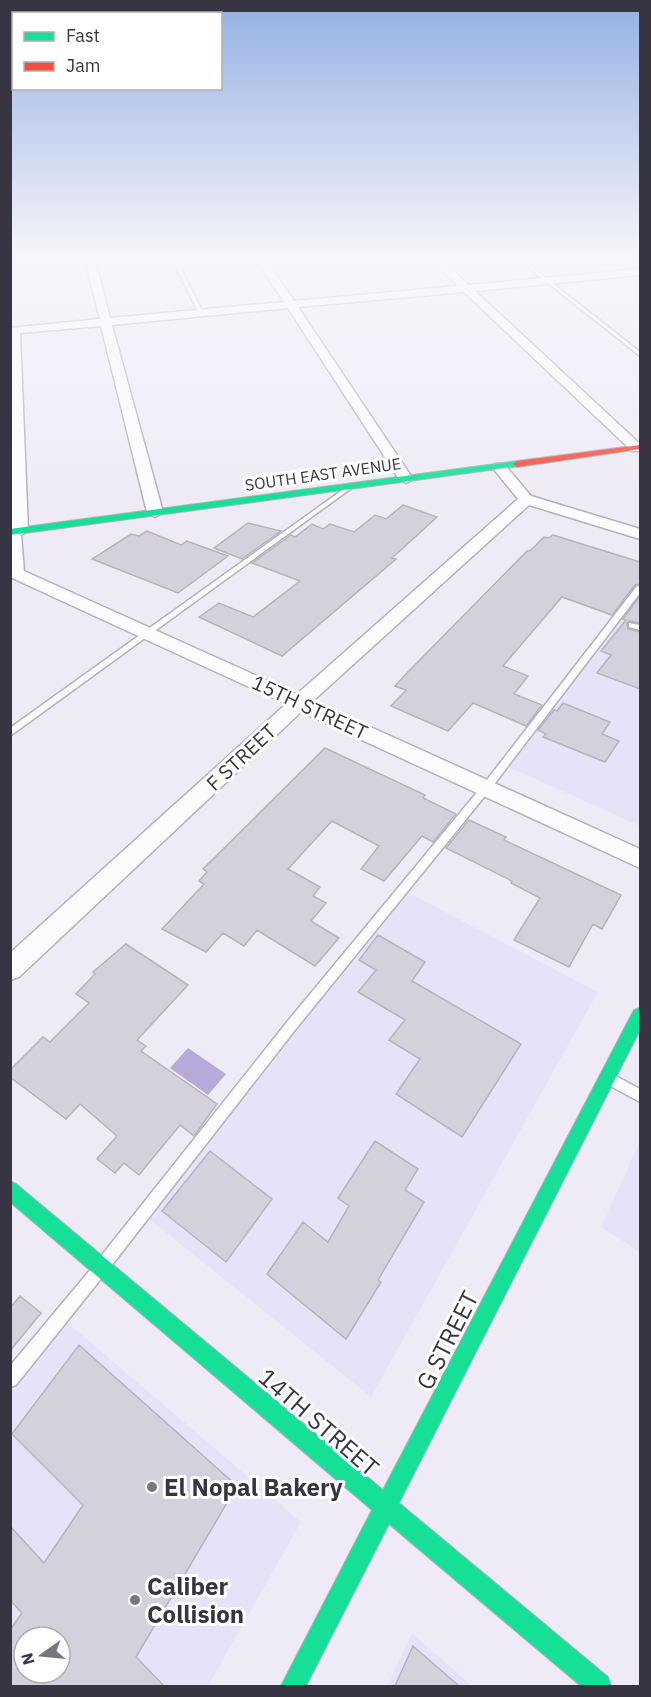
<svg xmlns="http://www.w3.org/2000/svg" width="651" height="1697" font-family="'IBM Plex Sans',sans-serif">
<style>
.built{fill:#e8e2f9;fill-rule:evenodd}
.water{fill:#b7aad9}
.building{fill:#d4d1dd;stroke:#b6b3be;stroke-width:1.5;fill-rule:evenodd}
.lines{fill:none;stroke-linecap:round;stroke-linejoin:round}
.lane-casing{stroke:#b3b1bb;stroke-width:3}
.street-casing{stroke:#b3b1bb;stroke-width:3}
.fast-casing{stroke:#b3b1bb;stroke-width:2}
.jam-casing{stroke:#b3b1bb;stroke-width:2}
.lane{fill:#fcfcfe;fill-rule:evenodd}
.street{fill:#fcfcfe;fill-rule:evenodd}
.fast{fill:#16e098;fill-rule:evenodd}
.jam{fill:#f24e42;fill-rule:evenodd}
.poi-dot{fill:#787581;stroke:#fff;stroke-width:2}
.labels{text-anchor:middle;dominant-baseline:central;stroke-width:6;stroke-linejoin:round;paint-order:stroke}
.far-street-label{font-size:16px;fill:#383542;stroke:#fff}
.street-label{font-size:20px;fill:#383542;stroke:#fff}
.near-street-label{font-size:24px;fill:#383542;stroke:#fff}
.near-poi-label{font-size:24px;font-weight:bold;fill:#383542;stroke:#fff;text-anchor:start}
</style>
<rect width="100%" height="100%" fill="#eeebf6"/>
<path class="built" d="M640,588v238l-136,-61z
M403,890l195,102 -227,405 -228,-183z
M640,1141v111l-39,-25z
M61,1317l240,205 -93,164h-197v-307zM24,1637h36v36h-36z
M412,1633l60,53h-85z"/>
<path class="water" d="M188,1048l38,26 -18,21 -38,-27z"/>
<path class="building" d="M403,505l34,12 -45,41 4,1 -114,97 -83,-39 20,-14 34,14 47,-36 -48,-18 39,-28 4,2 17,-13 11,5 7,-5 24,8 21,-17 11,4z
M248,523l33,8 -39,28 -28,-11z
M147,531l34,14 6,-4 41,15 -50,37 -86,-34 39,-25 8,2z
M553,535l87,27v22l-5,1 -23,30 -50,-18 -59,69 25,10 -14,18 28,11 -16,21 -53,-23 -25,28 -57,-25 15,-16 -11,-4 11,-12 121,-123h3l14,-14 5,1z
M640,596v27l-11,-2 -2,2 1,6 12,3v57l-43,-16 14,-18 -10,-4 25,-31 -3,-1z
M563,703l47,19 -8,12 17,7 -14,21 -62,-25 3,-3 -8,-4 16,-20 3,1z
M325,748l100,47 -2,3 33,16 -23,28 -11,-6 -38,45 -23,-12 18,-23 -47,-25 -44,48 32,18 -7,9 13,7 -15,18 28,17 -24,28 -58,-36 -13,16 -21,-13 -17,19 -44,-23 42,-45 -5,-3 8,-9 -4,-3z
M469,820l37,17 -2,3 117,55 -19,34 -9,-5 -24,43 -55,-27 26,-42 -29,-15 1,-2 -66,-33z
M378,935l47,27 -13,19 109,63 -59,93 -66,-43 24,-35 -31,-19 16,-20 -47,-28 18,-22 -17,-10z
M126,944l62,41 -51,55 9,6 -5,5 76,53 -23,32 -14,-11 -41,50 -15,-12 -9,10 -18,-14 20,-23 -37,-32 -14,15 -56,-42v-7l33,-33 7,5 39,-39 -13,-9 19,-20 -2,-2z
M375,1141l43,28 -13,21 19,12 -46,78 3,2 -35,57 -79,-65 36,-52 25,20 21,-36 -11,-8z
M210,1151l62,48 -46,63 -64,-51z
M20,1296l21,17 -31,38v-43z
M79,1345l158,141 -101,171 28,29h-154v-56l12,-17 -12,-13v-74l34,37 39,-58 -71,-71zM24,1637h36v36h-36z
M413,1646l46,40h-64z"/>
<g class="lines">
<defs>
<path id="lane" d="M173,260h4l27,55 -5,-1z
M519,260h4l117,92v4z
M348,486l5,1 -343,249v-8z
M637,586h3v7l-151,198 -194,239 -183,235 -5,2 -5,-2 -2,-5 2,-5 185,-233 196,-237z
M629,623l11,2v5l-11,-3z
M612,1074l28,15v13l-33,-18 -1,-4 1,-4z
M95,1268l5,2 2,5 -2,5 -84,105 -6,2v-21l80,-96z"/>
<path id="street" d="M85,260h10l15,58 174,-16 -28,-42h10l28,41 164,-15 -27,-26h10l28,25 171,-16v6l-165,16 165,153v7h-8l-168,-159 -166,15 115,172 -7,4 -7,-4 -111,-171 -176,17 51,187 -8,5 -8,-5 -46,-186 -81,7 8,198 -7,4 3,36 273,123 221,-195 -26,-32 2,-3h10l27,32 109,33v10l-111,-34 -216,196 327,148v19l-339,-156 -282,265 -9,3v-27l276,-249 -276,-127v-249l90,-9z"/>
<path id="fast" d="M517,461l4,3 -1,2 -510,69v-6z
M640,1008v22l-241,473 209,174 3,9h-30l-192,-162 -83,162h-25l91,-176 -362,-308v-21l6,3 367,306 251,-480z"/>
<path id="jam" d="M640,445v4l-123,18 -4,-3 4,-3z"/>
</defs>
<use href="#lane" class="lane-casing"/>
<use href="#street" class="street-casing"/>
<use href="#fast" class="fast-casing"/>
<use href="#jam" class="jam-casing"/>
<use href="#lane" class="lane"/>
<use href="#street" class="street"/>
<use href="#fast" class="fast"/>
<use href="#jam" class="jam"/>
</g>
<linearGradient id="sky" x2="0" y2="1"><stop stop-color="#94b0e2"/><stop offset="0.52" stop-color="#f7f6fb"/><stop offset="1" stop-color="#f7f6fb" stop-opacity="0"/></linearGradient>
<rect width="651" height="497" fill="url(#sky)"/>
<g class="poi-dot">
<circle cx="152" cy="1487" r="6"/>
<circle cx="135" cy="1600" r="6"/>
</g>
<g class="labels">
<g class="far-street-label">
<text transform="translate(323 474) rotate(-8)">SOUTH EAST AVENUE</text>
</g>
<g class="street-label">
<text transform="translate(310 707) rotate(25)">15TH STREET</text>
<text transform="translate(241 757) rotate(-43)">F STREET</text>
</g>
<g class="near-street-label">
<text transform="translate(447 1340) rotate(-63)">G STREET</text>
<text transform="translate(319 1422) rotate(41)">14TH STREET</text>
</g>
<g class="near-poi-label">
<text x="164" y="1487">El Nopal Bakery</text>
<text x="147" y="1586">Caliber<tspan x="147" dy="28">Collision</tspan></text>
</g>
</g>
<rect width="651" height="1697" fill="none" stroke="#383542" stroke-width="24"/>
<rect x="12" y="12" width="210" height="78" fill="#ffffff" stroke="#afaeb3" stroke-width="1.5"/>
<rect x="24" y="32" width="30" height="9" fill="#16e098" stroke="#afaeb3" stroke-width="1.5"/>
<text x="66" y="42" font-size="18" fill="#383542">Fast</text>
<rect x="24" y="62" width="30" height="9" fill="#f24e42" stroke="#afaeb3" stroke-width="1.5"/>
<text x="66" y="72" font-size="18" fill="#383542">Jam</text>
<g transform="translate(42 1655) rotate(255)"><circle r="28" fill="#ffffff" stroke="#afaeb3" stroke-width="1.5"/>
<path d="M0-4.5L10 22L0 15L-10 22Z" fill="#787581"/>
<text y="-9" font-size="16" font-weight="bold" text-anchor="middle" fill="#383542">N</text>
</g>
</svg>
